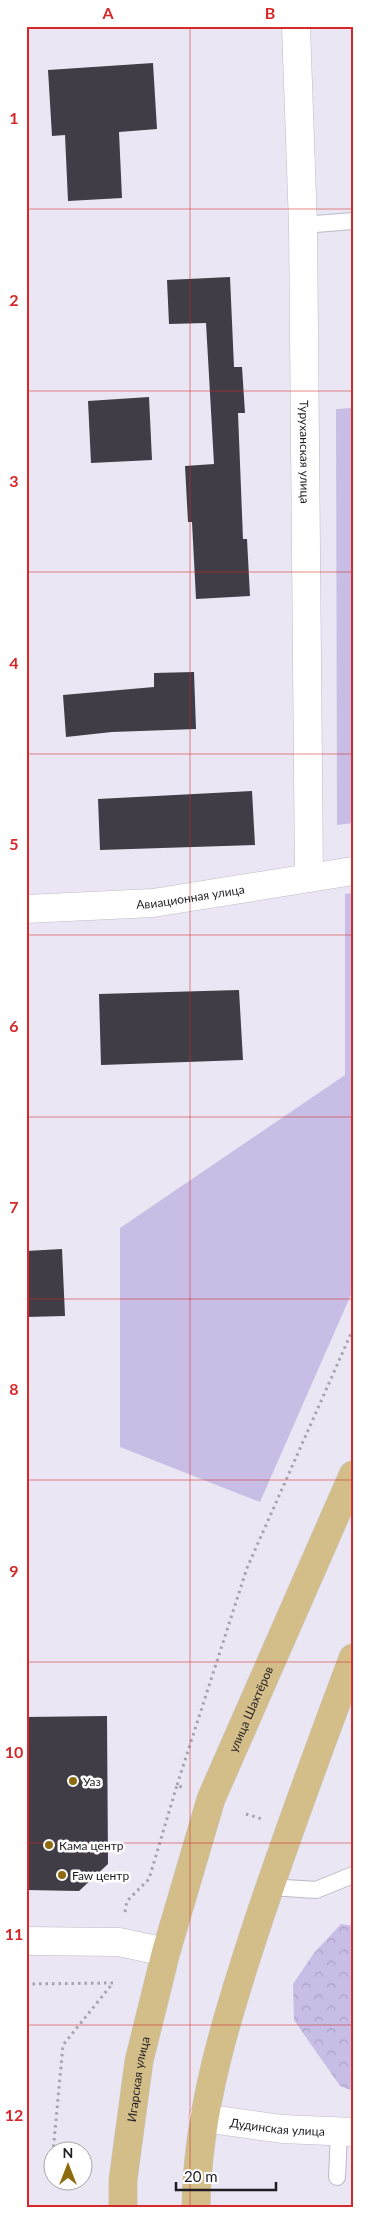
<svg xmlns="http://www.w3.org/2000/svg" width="379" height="2234" font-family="Lato,sans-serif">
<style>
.grass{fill:#c8bde5}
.forest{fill:url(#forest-crowns)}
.building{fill:#403d47}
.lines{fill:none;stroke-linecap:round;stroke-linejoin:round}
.lane-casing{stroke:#bdbac7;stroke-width:18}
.street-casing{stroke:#bdbac7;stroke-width:29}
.secondary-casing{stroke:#bdbac7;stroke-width:29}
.primary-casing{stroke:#c9c9ca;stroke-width:29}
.path{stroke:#a7a3ae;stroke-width:3;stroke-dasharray:2.5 4;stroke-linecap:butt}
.lane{stroke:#fff;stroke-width:16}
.street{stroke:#fff;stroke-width:28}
.secondary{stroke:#fff;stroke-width:28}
.primary{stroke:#d3bd88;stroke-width:28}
.grid{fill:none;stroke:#d62828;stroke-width:1;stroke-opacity:0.55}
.poi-dot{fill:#8d6b0e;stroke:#fff;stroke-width:2}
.labels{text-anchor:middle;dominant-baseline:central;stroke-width:5;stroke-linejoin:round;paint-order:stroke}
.street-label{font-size:12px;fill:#1f1d22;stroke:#fff}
.poi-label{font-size:12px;fill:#1f1d22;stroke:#fff;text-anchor:start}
.neatline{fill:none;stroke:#d62828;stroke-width:2}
.grid-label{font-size:16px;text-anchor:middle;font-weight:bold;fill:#d62828}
</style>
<defs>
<pattern id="forest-crowns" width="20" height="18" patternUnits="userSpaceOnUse" patternTransform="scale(1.25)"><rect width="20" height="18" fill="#c8bde5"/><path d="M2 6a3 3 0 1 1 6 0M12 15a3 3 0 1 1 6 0" fill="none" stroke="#aba2c4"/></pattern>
</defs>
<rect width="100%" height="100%" fill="#eae6f3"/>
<path class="grass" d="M353,408v415l-16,2 -1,-416z
M353,893v397l-93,212 -140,-55v-219l225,-153v-181z"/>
<path class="forest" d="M341,1924l12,2v165l-13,-5 -46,-66 -1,-36 21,-31z"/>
<path class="building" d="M153,63l4,66 -38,3 3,66 -54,3 -3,-66 -13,1 -4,-66z
M230,277l4,90h8l3,46h-7l5,126h4l3,57 -54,3 -4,-77h-4l-3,-56 29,-2 -8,-141 -37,1 -2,-44z
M149,397l3,63 -61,3 -3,-62z
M194,672l2,57 -84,3 -46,5 -3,-42 91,-8v-14z
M252,791l3,54 -155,5 -2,-51z
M239,990l4,70 -142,5 -2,-71z
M62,1249l3,67 -39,1v-66z
M107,1716l1,148 -29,27 -53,-1v-173z"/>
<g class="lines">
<defs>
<path id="lane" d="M303,225l50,-4
M270,1887l46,3 37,-15
M337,2177l2,-45"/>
<g id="street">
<path id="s1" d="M296,26l7,199 6,652"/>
<path id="s2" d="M26,909l127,-6 200,-32"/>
<path d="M26,1941l93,1 47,10"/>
</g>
<g id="secondary">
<path id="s3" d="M203,2118l79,11 71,3"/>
</g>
<g id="primary">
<path id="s4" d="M123,2208v-28l16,-119 27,-109 45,-153 142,-324"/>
<path d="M196,2208c1,-97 31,-192 61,-283 30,-90 63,-179 96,-267"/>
</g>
</defs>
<use href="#lane" class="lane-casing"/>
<use href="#street" class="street-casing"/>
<use href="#secondary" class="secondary-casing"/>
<use href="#primary" class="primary-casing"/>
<path class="path" d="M177,1785l70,-217 106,-239
M246,1814l16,5
M125,1912l2,-11 22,-22 28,-94 7,3
M26,1984l87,-1 -50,62 -10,107
M50,2177l2,-22"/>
<use href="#lane" class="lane"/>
<use href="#street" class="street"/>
<use href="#secondary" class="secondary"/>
<use href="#primary" class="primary"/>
</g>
<path class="grid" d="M190,26v2182M26,209h327M26,391h327M26,572h327M26,754h327M26,935h327M26,1117h327M26,1299h327M26,1480h327M26,1662h327M26,1843h327M26,2025h327"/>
<g class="poi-dot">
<circle cx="73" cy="1781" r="5"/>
<circle cx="49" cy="1845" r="5"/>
<circle cx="62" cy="1875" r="5"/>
</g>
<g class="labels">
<g class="street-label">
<text stroke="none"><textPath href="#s1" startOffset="426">Туруханская улица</textPath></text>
<text stroke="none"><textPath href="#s2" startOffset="165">Авиационная улица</textPath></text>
<text stroke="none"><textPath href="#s4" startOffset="518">улица Шахтёров</textPath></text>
<text stroke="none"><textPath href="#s4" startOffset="130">Игарская улица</textPath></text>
<text stroke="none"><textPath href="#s3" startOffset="75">Дудинская улица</textPath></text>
</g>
<g class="poi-label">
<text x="83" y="1781">Уаз</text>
<text x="59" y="1845">Кама центр</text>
<text x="72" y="1875">Faw центр</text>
</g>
</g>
<rect width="379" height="2234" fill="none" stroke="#ffffff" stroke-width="55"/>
<g transform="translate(68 2166)"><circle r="24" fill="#ffffff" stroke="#a5a5a7"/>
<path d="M0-4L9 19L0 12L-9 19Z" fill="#8d6b0e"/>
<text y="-8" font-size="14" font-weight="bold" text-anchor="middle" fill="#1f1d22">N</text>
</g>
<path d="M176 2182v8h100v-8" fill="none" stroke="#1f1d22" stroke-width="2.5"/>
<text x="184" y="2182" font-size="15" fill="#1f1d22" stroke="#ffffff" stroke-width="4" paint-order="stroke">20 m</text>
<rect x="28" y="28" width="324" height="2178" class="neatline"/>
<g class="grid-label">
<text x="108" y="19">A</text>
<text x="270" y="19">B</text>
<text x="14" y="124">1</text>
<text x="14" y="306">2</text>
<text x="14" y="487">3</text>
<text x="14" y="669">4</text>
<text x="14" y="850">5</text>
<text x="14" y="1032">6</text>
<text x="14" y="1213">7</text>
<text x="14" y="1395">8</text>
<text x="14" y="1577">9</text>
<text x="14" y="1758">10</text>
<text x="14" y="1940">11</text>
<text x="14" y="2121">12</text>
</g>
</svg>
